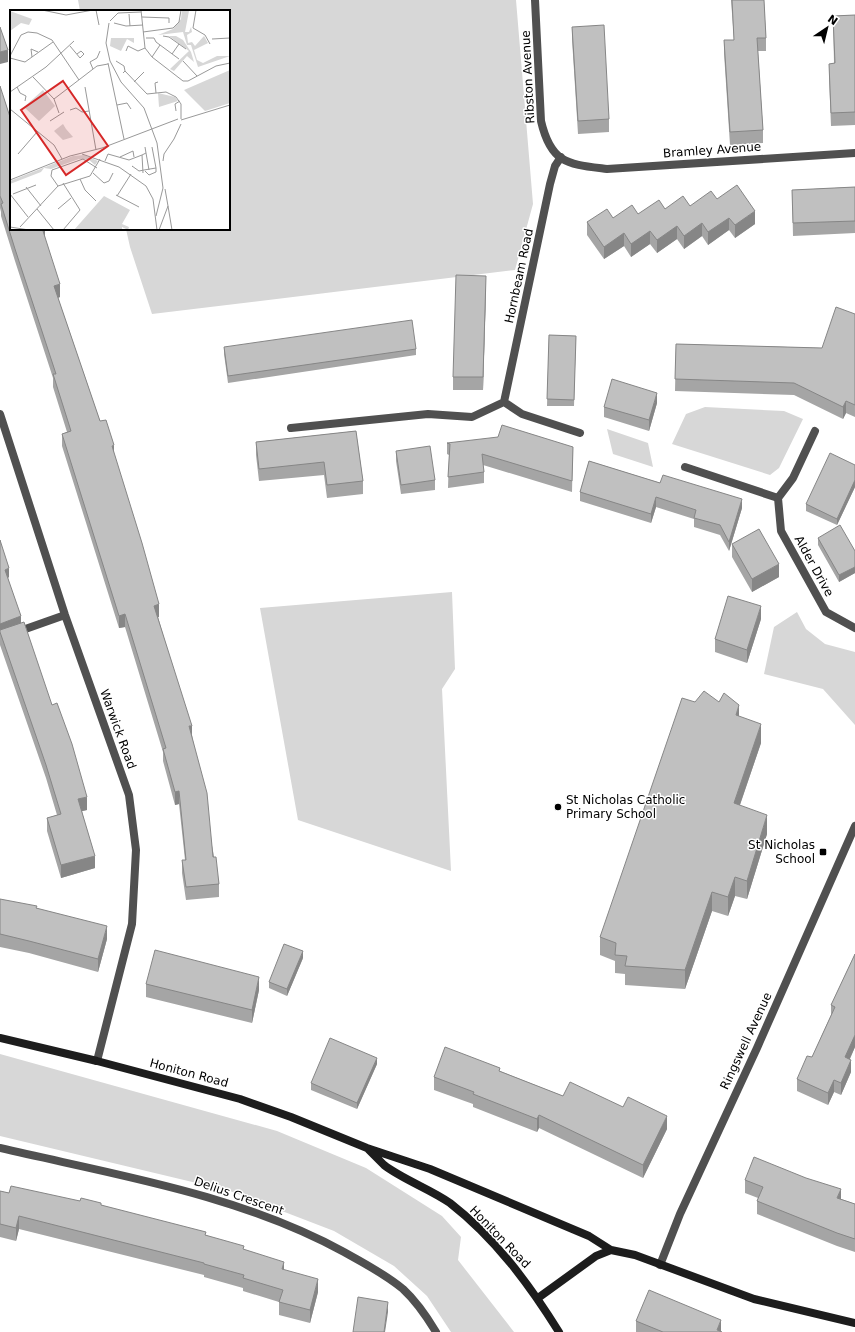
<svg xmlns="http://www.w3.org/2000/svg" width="855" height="1332" font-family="'DejaVu Sans',sans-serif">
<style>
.green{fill:#d7d7d7}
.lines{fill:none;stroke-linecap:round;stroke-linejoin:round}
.minor{stroke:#505050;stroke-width:8}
.secondary{stroke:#1d1d1d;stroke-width:8}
.wall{fill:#a5a5a5}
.shaded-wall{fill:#868686}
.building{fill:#c0c0c0;stroke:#868686}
.poi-dot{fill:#000;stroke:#fff;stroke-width:1.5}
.labels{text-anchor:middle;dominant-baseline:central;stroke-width:3;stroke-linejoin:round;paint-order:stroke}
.street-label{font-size:12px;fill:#000;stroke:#fff}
.poi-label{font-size:12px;fill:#000;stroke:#fff;text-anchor:start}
.inset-road{fill:none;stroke:#999;stroke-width:1}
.view{fill:#d62828;fill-opacity:0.15;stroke:#d62828;stroke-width:2}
.inset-edge{fill:none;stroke:#000;stroke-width:2}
</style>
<rect width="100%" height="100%" fill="#fff"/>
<path class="green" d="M78,0h438l17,204 -18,66 -363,44 -22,-67 -4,-18h103v-218h-149z
M705,407l79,4 19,8 -24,49 -9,7 -98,-31 14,-30z
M607,429l41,14 5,24 -40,-13z
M452,592l3,77 -13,20 9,182 -153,-51 -38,-212z
M797,612l9,17 19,15 30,8v73l-32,-36 -59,-15 10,-47z
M0,1054l277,77 89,37 76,48 19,21 -3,23 56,72h-63l-24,-36 -33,-30 -60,-35 -104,-40 -230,-55z"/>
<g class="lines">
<path class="minor" d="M535,0l6,121c10,43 27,43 66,48l248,-16
M504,402l46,-218 5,-18 6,-9
M0,414l65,201 64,180 7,55 -4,74 -35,137
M291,428l137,-14 44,3 32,-15 18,12 58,19
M685,467l93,31 3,33 45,81 29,16
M778,498l15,-20 22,-47
M0,638l65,-23
M0,1148c116,27 238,46 344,104 20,11 41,22 59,37 13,12 24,28 33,43
M660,1265l20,-51 77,-166 98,-222"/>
<path class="secondary" d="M0,1038l97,23 143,38 51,18 76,31 63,21 159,67 22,14 24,5 119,44 101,24
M369,1150c5,5 10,10 15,15 18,14 46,24 66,38 45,35 79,81 109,129
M538,1298l58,-42 15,-6"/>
</g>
<path class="wall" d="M731,0h33l2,38v13h-8l5,79v13l-33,2 -6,-92v-13h10z
M855,15v110l-24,1 -2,-49v-13l5,-1 -1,-47z
M572,27l37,92v13l-31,2 -6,-95z
M0,86l11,143 34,10 15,58 -2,1 42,123 14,33 45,163h-1l34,118 27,149v13l-33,3 -4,-27v-13h3l-6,-56 -4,1 -12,-44v-9l-38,-125 -6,1 -57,-182v-12l5,-2 -14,-45v-9l-38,-117 -14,-45v-4l-1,-4z
M855,187v46l-62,3 -1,-46z
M717,199l38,25 -20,14 -6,-8 -21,15 -6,-9 -18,13 -7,-10 -20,14 -7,-9 -19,13 -7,-11 -20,13 -17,-24v-13l51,-8 27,-5 25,-3z
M486,289l-3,101h-30v-13z
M855,314v103l-9,-4 -3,6 -49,-24 -119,-4 1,-47 146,4z
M549,335l27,1 -2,70h-27z
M224,347l192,2v6l-188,28 -4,-29z
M657,403l-8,28 -45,-14v-10z
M356,431l7,50v13l-36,4 -3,-23 -65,6 -3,-26v-13z
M447,443l126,4 -1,45 -89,-27 1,7v11l-36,5 1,-33 -2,-1z
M396,451l39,29v10l-34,4 -5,-33z
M589,461l153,47 -13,43 -9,-16 -26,-8v-8l-38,-12 -5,16 -71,-22v-9z
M855,465v22l-18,38 -31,-14v-7z
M818,538l37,13v22l-16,9 -21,-37z
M0,540l9,37 -1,1 13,46 66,186 -5,1 13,57 -34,10 -14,-47v-13l10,-3 -11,-37 -46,-133z
M732,544l47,33 -27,15 -20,-35z
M761,619l-14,44 -32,-11v-13z
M695,702l44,14 22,27 -21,62 27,29 -20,65 -12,-3 -7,20 -16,-5 -27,78 -60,-4v-11l-10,-1v-12l-15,-6v-18z
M0,899l37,9 70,31 -9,33 -69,-19 -29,-6z
M855,954v93l-5,12 1,13 -10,23 -7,-3 -6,13 -31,-14v-12l15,-22 19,-42v-10z
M303,958l-16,38 -18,-8v-6z
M146,984l113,6 -7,33 -106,-26z
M377,1064l-20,45 -46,-19v-7z
M500,1071l63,25 104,33 -24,49 -104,-50 -2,4 -64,-25v-3l-39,-14v-13z
M745,1180l96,19 14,5v48l-18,-6 -80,-32v-13l1,-3 -13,-5z
M0,1191l9,2 71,8 21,4 105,30 38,15 40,20 34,22 -8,31 -31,-8v-13l-36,-11v-3l-39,-11v-2l-185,-46 -3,12 -16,-4z
M636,1321l85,11h1h-86z"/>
<path class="shaded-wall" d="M8,50v12l-8,2v-12z
M755,211v13l-20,14v-13z
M729,218v12l-21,15v-13z
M702,223v13l-18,13v-13z
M677,226v13l-20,14v-13z
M45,230v13l-2,-12z
M650,231v13l-19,13v-13z
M624,233v13l-20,13v-12z
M486,276v13l-3,101v-13z
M60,284v13l-6,2v-13z
M657,393v10l-8,28v-11z
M846,401v12l-3,6v-12z
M114,445v12l-2,-11z
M855,480v7l-18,38v-6z
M656,497v10l-5,16v-9z
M742,499v9l-13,43v-9z
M779,564v13l-27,15v-13z
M855,567v6l-16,9v-7z
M9,568v9l-4,2v-9z
M159,604v13l-5,1v-12z
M761,606v13l-14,44v-13z
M125,614v13l-6,1v-12z
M21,616v9l-21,8v-9z
M739,705v18l-3,-8z
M761,724v19l-27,79v-19z
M189,726h3v12z
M179,791v13l-4,1v-13z
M87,797v13l-9,2v-13z
M767,815v19l-20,65v-18z
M95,856v12l-34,10v-13z
M735,877v19l-7,20v-19z
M712,892v19l-27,78v-19z
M107,926v13l-9,33v-13z
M303,951v7l-16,38v-7z
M259,977v13l-7,33v-13z
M855,1035v12l-10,22v-12z
M377,1058v6l-20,45v-6z
M851,1060v12l-10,23v-12z
M834,1080v12l-6,13v-12z
M539,1115v13l-2,4v-13z
M667,1116v13l-24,49v-13z
M841,1189v12l-4,-3z
M19,1216v13l-3,12v-13z
M284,1262v12l-2,-5z
M318,1279v13l-8,31v-13z
M388,1302v10l-3,20h-1z
M721,1320v12l-4,-2z"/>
<path class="building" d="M732,0h32l2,38h-9l6,92 -33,2 -6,-92h10z
M855,15v97l-24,1 -2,-49 6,-1 -2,-47z
M604,25l5,94 -31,2 -6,-94z
M0,27l8,23 -8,2z
M0,86l11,34v109h34v1l-2,1 17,53 -6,2 46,135 6,-1 8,25 -2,1 30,97 17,61 -5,2 38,120h-3l18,67 6,64h3l3,27 -33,3 -4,-27h4l-7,-69 -4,1 -12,-43 3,-1 -41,-134 -6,2 -57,-182 9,-3 -18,-57h3l-41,-125 -14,-45 2,-1 -3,-7z
M737,185l18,26 -20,14 -6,-7 -21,14 -6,-9 -18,13 -7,-10 -20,14 -7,-9 -19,13 -7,-11 -20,14 -17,-25 20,-13 6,9 19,-13 6,9 21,-14 6,9 18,-13 7,10 21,-15 6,8z
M855,187v34l-62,2 -1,-33z
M456,275l30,1 -3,101h-30z
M836,307l19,7v91l-9,-4 -3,6 -49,-24 -119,-4 1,-35 146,4z
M412,320l4,29 -188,27 -4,-29z
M549,335l27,1 -2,64 -27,-1z
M612,379l45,14 -8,27 -45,-13z
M502,425l71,22 -1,34 -90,-27 2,18 -36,5 2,-33 -3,-1 51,-6z
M356,431l7,50 -36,4 -3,-23 -65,7 -3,-27z
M430,446l5,34 -34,5 -5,-34z
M830,453l25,12v15l-18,39 -31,-15z
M589,461l71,22 3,-8 79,24 -13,43 -9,-17 -26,-7 2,-8 -40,-13 -5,17 -71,-22z
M840,525l15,26v16l-16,8 -21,-37z
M759,529l20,35 -27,15 -20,-35z
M0,540l9,28 -4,2 16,46 -21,8z
M728,596l33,10 -14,44 -32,-11z
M24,622l28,83 5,-2 15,41 15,53 -9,2 17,57 -34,9 -14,-47 14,-4 -15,-49 -46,-133v-2z
M704,691l15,11 5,-9 15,12 -3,10 25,9 -27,79 33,12 -20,66 -12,-4 -7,20 -16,-5 -27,78 -60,-4 2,-10 -12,-1 1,-12 -16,-6 82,-239 13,4z
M0,899l37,7 -1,2 71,18 -9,33 -69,-18 -29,-7z
M284,944l19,7 -16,38 -18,-7z
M155,950l104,27 -7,33 -106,-26z
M855,954v81l-10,22 6,3 -10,23 -7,-3 -6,13 -31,-14 10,-23 5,1 23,-50 -4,-2z
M330,1038l47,20 -20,45 -46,-20z
M445,1047l55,21 -1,3 64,25 7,-14 53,25 5,-10 39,19 -24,49 -104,-50 -2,4 -64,-25 1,-2 -40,-15z
M754,1157l52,21 35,11 -4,9 18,6v35l-18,-6 -80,-32 6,-14 -18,-7z
M11,1186l69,15 1,-3 20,5v2l105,27 -1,3 39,11 -1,3 41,13 -2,7 36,10 -8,31 -31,-8 4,-12 -40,-12 1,-3 -40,-11v-1l-185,-47 -3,12 -16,-4v-33l9,2z
M649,1290l72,30 -4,10 5,2h-59l-27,-11z
M358,1297l30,5 -4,30h-31z"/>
<g class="poi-dot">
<circle cx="558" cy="807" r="4"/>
<rect x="819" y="848" width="8" height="8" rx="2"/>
</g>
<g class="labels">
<g class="street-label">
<text transform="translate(528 77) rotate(-93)">Ribston Avenue</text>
<text transform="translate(712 150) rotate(-4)">Bramley Avenue</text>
<text transform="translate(519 276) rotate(-78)">Hornbeam Road</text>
<text transform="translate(814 566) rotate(61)">Alder Drive</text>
<text transform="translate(118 729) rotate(70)">Warwick Road</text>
<text transform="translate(746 1041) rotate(-65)">Ringswell Avenue</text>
<text transform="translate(189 1073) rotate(15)">Honiton Road</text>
<text transform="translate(239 1196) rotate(19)">Delius Crescent</text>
<text transform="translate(500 1237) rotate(46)">Honiton Road</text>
</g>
<g class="poi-label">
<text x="566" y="800">St Nicholas Catholic<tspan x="566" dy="14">Primary School</tspan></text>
<text x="815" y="845" text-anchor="end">St Nicholas<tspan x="815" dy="14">School</tspan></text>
</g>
</g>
<g transform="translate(10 10)">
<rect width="220" height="220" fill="#fff"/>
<path d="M172,0h13l-6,1 -4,21h4l2,-5 1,5 -5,3 1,8 4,-1 3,4 9,-10 4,7 -14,7 3,10 6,3 14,-7h13l-32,11 -7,-22h-4l-4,-13 -25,3 15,-6 8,-10zM0,1l22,8 -3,6 -8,-2 -11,8zM159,26h7l7,4 8,12 3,10 -7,-6 -13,15 -4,-2 19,-18zM124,28v5l-7,-4 -6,12 -11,-5 1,-8zM220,60v33l-3,1 -22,7 -21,-21zM33,80l12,16 -16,15 -15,-14zM148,83l17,4 3,4 -19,6zM53,114l3,5 7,8 -10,3 -9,-9zM74,145l14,6 -3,4 -6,-5 -10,-1 -28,10 -7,-1 -3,4 -31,12v-3l63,-25zM94,186l26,14 -8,14 7,3 -1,3 -6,-3v3h-48z" fill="#d7d7d7"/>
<path class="inset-road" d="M32,0l24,5 27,-5M86,0l3,15M131,0l4,38 7,9 31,24h5l28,-15 14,-3M186,0l-3,18 12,7 5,9M119,4l1,12M132,7l27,1v5M100,11l8,-8 23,-1M99,13l-3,20 4,18 11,21 23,26 13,35 6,45 -7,28M104,13l12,3 17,-1M133,22l30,-4 6,-6 2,-12M153,26l6,1 17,12M136,28h8l2,4 23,17M202,29l18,-1M60,36l10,12 4,-4 -3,-3 -4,3M116,41l2,-5 10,5 7,-3M162,44l7,-10M0,46l11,-21 7,-3 9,1 15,7 27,40M22,47l-1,-8 7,3M142,47l8,-12M0,48l15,4 28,-20M106,51l8,5 1,5M173,51l14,15M98,53l16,76M83,59l-3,-7 7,-4 3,-7M113,63l2,-2 22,23 19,-2 10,5 5,7v15M23,67l21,22 43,-33 11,-2M124,72l10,-10M7,77l3,6 6,3 -1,5M75,77l11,63M0,82l36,-25 28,-26M146,83l-1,-10 3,-1M44,89l5,14M107,95l10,-2 4,6M0,99l44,36 8,14M60,100l6,-2 6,4 7,-1M166,101l-1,-7 5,-3M171,110l49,-15M40,111l14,-9M136,143l3,17M8,144l19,-22M72,144l37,13 27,19 7,13 4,31M132,145l1,18M110,147l13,-6 1,6M95,151l3,-7 21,6 13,-5 4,-2 -1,-6M153,151l1,-7 10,-15 7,-15M123,157l-1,-1 7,5 5,-1M134,160l12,-2 -4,-21M135,161l4,4 7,-3v-4M83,163l11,10 5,-2 4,-8M70,169l5,11 11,11M0,170l60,-24 32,-8 76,-29M53,173l17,27 -17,20M48,176l-7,-10 1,-6 31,-11 14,9M16,177l15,19M0,184l18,23M3,184l23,-9M106,185l23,12M107,186l14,-22M158,196l4,24M27,199l17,21M48,199l13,-11M0,217l19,3M10,217l38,-41 32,-10 10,-17M149,220l9,-24 -3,-17"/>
<path class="view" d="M53,71l45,65 -42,29 -45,-65z"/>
<rect width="220" height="220" class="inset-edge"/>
</g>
<g transform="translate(827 28) rotate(35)" stroke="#ffffff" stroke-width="3" paint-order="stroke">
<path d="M0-3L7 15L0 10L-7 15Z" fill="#000000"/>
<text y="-6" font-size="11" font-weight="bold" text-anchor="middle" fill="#000000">N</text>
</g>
</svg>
